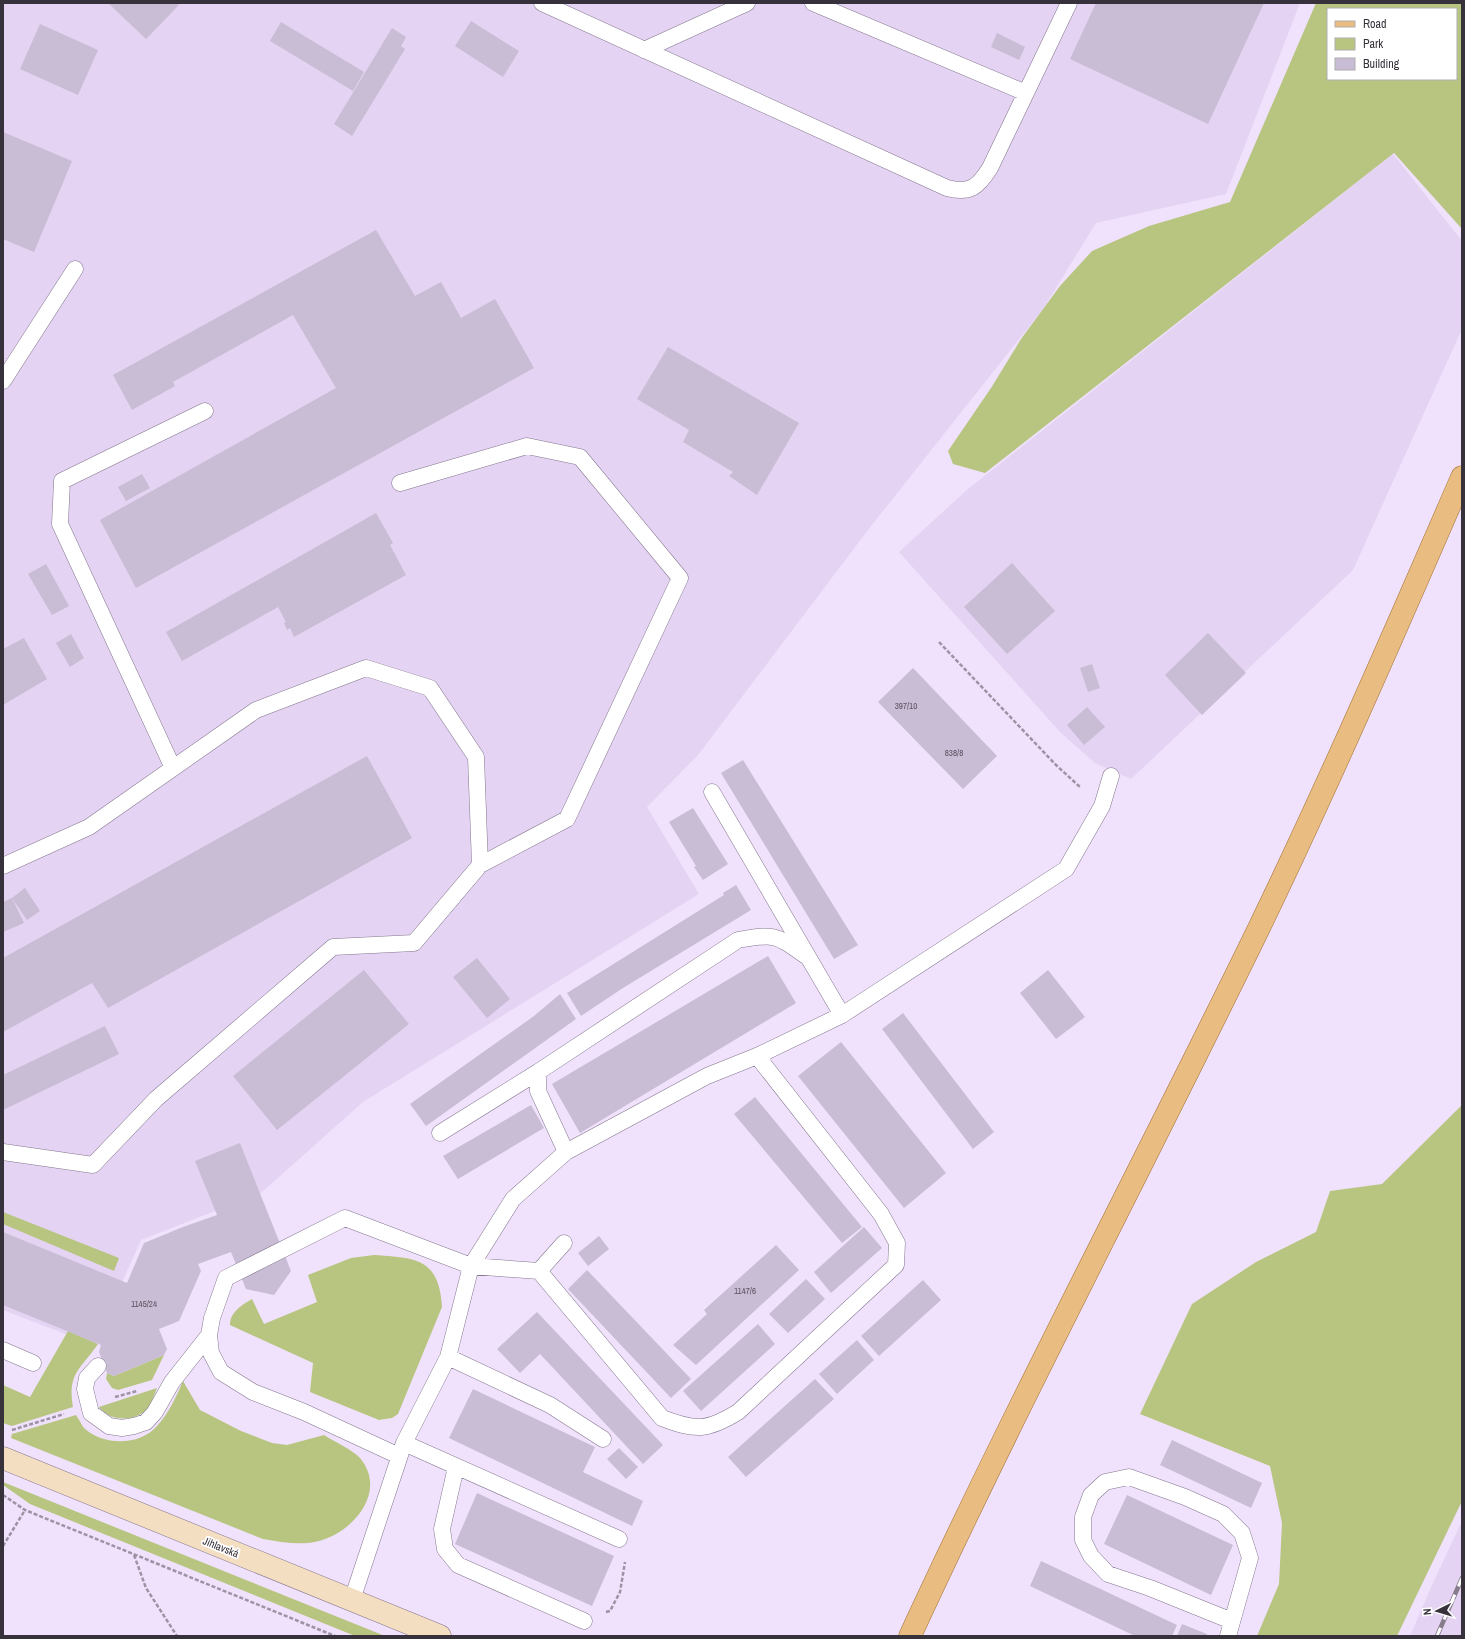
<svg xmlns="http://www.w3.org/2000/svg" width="1465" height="1639" font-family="'Archivo Narrow',sans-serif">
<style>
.built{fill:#e4d3f2}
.green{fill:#b8c580;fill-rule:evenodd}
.building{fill:#c9bcd5}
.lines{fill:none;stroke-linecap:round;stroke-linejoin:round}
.lane-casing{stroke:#83768d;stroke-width:17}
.secondary-casing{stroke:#83768d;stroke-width:23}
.primary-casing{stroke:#a16f33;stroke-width:23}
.path{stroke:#9d93a5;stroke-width:2.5;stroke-dasharray:4 2;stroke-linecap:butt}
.lane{stroke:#fff;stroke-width:16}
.secondary{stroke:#f4dec1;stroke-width:22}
.primary{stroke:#e9bd82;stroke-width:22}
.rail-casing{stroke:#857c8c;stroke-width:4.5}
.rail{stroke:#fff;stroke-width:3;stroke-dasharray:9;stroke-linecap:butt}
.labels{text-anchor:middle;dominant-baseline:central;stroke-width:3.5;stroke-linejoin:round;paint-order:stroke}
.number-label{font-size:9px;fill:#5b5461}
.street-label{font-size:11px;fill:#36313a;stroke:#fff}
</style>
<rect width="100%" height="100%" fill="#f0e2fc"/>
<path class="built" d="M3,3h1297l-74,191 -130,29 -53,86 -175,221 -170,225 -51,52 52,87 -336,208 -102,91 -120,47 -47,105 -91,-35z
M1393,154l69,87v88l-109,241 -222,209 -36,-16 -35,-31 -161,-180 69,-63z
M1462,1521v115h-52l22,-51z"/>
<path class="green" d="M1316,3h146v226l-68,-76 -409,320 -32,-9 -5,-13 43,-63 30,-49 39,-53 32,-35 57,-25 81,-24zM1328,9h128v70h-128z
M1462,1105v396l-65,135h-140l22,-52 3,-61 -12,-57 -130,-52 52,-110 64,-42 60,-30 14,-41 52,-7z
M3,1212l116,46 -5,13 -111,-47z
M374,1255c42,3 65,3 68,52l-44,107 -6,4 -13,2 -69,-28 3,-29 -83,-38c0,-13 12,-20 22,-26l12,25 53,-22 -9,-27 43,-17z
M68,1331l30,13c-17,25 -31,29 -25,63l-61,19 -9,-3v-38l27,12z
M164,1355l-12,25 -34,10 -6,-2 -6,-9 1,-6 7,3z
M183,1381l17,29 41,21 31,12 15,2 37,-10c9,6 29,15 36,23 28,34 -7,74 -41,83 -17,5 -38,1 -56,-2l-252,-101 1,-4 64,-19c3,4 5,9 8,13 19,18 56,18 73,-2 12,-13 19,-29 26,-45z
M157,1388c-3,7 -5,15 -10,21 -12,13 -37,13 -48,-2z
M3,1482l382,154h-30l-325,-132 -27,-19z"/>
<path class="building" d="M108,3h68l3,2 -33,34z
M1096,3h168l-56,121 -138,-65z
M471,21l48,30 -16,26 -48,-31z
M281,22l83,50 -11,19 -83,-50z
M40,24l58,26 -20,45 -58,-26z
M392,28l14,9 -5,9 4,3 -53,87 -18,-12z
M997,33l28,14 -6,13 -28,-13z
M3,132l69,29 -38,91 -31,-13z
M376,230l39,66 26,-14 20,36 34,-19 39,69 -398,220 -36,-68 236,-132 -43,-73 -120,67 2,4 -43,24 -19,-35z
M668,347l131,76 -42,72 -28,-19 4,-4 -50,-30 6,-12 -52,-31z
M142,474l8,14 -24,13 -8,-14z
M376,513l17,30 -3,2 16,30 -112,62 -4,-9 -3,2 -3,-7 2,-1 -8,-15 -96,54 -16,-29z
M1012,563l43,48 -48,43 -43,-47z
M46,564l23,42 -17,9 -24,-41z
M1208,633l38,40 -44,42 -37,-40z
M71,634l13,24 -14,9 -14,-24z
M24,638l23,41 -44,26v-56z
M1092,664l8,24 -12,4 -8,-24z
M913,668l84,88 -34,33 -85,-87z
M1087,707l18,20 -21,18 -17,-20z
M367,756l45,82 -304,170 -16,-25 -89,49v-74z
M743,760l115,185 -24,14 -113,-186z
M693,808l35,56 -25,16 -9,-13 2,-1 -27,-44z
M736,885l15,25 -128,78 -42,28 -14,-23 157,-98 -1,-2z
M25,888l15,23 -13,9 -15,-22z
M12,898l12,25 -21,9v-30z
M768,956l28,47 -216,130 -28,-49z
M477,958l33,41 -23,19 -34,-41z
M364,970l45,54 -132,106 -44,-54z
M1048,970l37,47 -29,22 -36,-46z
M560,994l16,25 -150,107 -16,-22 124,-88z
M903,1013l91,119 -21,17 -91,-120z
M105,1026l14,28 -116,56v-35z
M841,1042l105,131 -42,35 -106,-132z
M755,1097l107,130 -20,16 -108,-129z
M531,1105l13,23 -86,51 -15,-23z
M240,1143l51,128 -17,24 -28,-6 -15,-37 -33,12 3,7 -22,50 -20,8 8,20 -3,6 -50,21 -7,-3 -8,-21 2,-7 -98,-40v-73l124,51 17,-40 39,-16 34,-12 -22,-54z
M864,1227l18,21 -51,45 -17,-21z
M599,1236l10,13 -21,17 -10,-13z
M776,1245l23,25 -103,95 -23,-20 34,-31 -3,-4z
M587,1270l104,109 -20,19 -103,-109z
M806,1279l19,20 -37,34 -19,-19z
M923,1280l18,20 -62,56 -18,-20z
M537,1312l126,133 -20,19 -103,-110 -20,19 -23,-24z
M758,1324l17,20 -74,67 -18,-20z
M857,1340l17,20 -37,34 -18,-20z
M815,1379l19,20 -88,78 -18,-20z
M473,1389l122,58 -12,25 60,29 -11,25 -183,-88z
M1172,1440l90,43 -11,25 -91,-43z
M619,1448l19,19 -12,12 -19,-20z
M477,1493l137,63 -22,50 -137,-62z
M1127,1495l106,50 -22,50 -107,-51z
M1041,1561l136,64 -5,11h-37l-105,-50z
M1182,1624l25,10 -1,2h-29z"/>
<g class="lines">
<defs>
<path id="lane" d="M542,3l405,185c23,6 31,-1 43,-20l79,-165
M813,3l213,90
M644,50l103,-47
M3,381l72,-112
M400,483l127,-37 53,11 100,121 -113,241 -87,46
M173,768l-113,-244 2,-43 143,-70
M712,792l130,223
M3,866l86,-39 167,-117 110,-42 64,20 46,69 4,108 -66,78 -81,4 -177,152 -63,66 -90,-13
M538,1072v19l28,61
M440,1133l98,-61 200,-132c37,-7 38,-5 68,16
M539,1271l25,-28
M3,1350l30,13
M448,1357l102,48 53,34
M98,1366l-11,12 -2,11 6,24 18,13 13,2 12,-2 12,-4 9,-10 17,-30 37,-47
M404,1443l215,96
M399,1456l-95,-44 -51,-20 -32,-20 -10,-19 -2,-18 3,-17 14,-40 119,-60 126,48 68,5 123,147c34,13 45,13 76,-6l158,-147 1,-22 -16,-29 -124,-158
M456,1467l-14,62 3,20 13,16 126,56
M352,1600l52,-157 44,-86 23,-91 42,-67 53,-47 141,-76 50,-20 85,-41 224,-146 36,-63 9,-30
M1228,1636l22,-78 -8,-25 -19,-19 -38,-17 -56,-20 -24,5 -14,13 -8,22v23l8,16 17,18 42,14 82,33"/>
<path id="secondary" d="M3,1458l437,178"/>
<path id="primary" d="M910,1636c110,-238 233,-470 348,-706 72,-149 138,-301 204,-453"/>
</defs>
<use href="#lane" class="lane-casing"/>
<use href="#secondary" class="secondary-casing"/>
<use href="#primary" class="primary-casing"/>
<path class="path" d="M939,642l117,123 24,22
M115,1397l22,-6
M12,1430l52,-16
M3,1495l22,15 310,126
M3,1546l22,-36
M134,1555l12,33 31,48
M606,1612l4,-1 10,-19 5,-30"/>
<use href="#lane" class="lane"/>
<use href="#secondary" class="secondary"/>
<use href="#primary" class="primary"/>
<defs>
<path id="rail" d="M1437,1636l25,-58"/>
</defs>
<use href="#rail" class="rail-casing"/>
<use href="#rail" class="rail"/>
</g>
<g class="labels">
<g class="number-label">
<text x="906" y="706">397/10</text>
<text x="954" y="753">838/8</text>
<text x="745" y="1291">1147/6</text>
<text x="144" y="1304">1145/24</text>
</g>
<g class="street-label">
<text transform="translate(221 1547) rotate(22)">Jihlavská</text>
</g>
</g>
<rect width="1465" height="1639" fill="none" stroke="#36313a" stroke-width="8"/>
<rect x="1327" y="8" width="130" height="72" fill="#ffffff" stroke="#afadb0"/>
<rect x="1335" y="21" width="20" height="6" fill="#e9bd82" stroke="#afadb0"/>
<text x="1363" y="28" font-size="12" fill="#36313a">Road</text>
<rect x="1335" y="38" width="20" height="12" fill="#b8c580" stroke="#afadb0"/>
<text x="1363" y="48" font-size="12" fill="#36313a">Park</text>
<rect x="1335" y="58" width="20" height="12" fill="#c9bcd5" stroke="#afadb0"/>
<text x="1363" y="68" font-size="12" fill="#36313a">Building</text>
<g transform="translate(1437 1611) rotate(265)" stroke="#ffffff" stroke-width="3" paint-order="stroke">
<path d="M0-3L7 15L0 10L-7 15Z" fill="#36313a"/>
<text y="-6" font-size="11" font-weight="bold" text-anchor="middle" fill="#36313a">N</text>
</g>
</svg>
